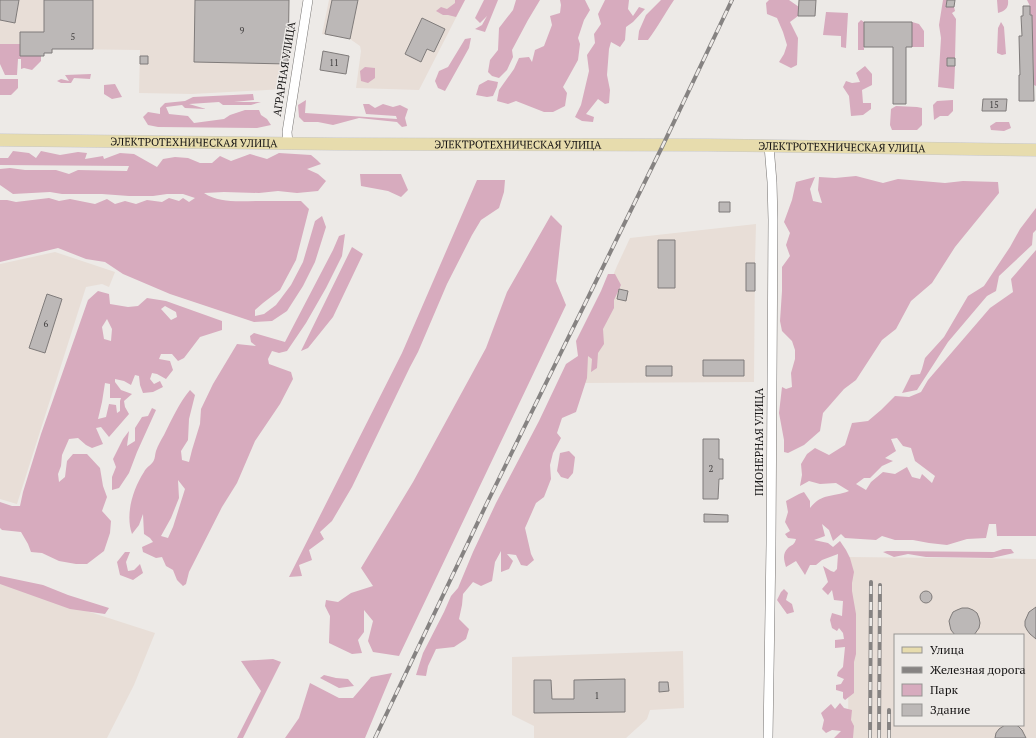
<svg xmlns="http://www.w3.org/2000/svg" width="1036" height="738" font-family="'PT Serif',serif">
<style>
.built{fill:#e8ded7;fill-rule:evenodd}
.green{fill:#d7abbe;fill-rule:evenodd}
.building{fill:#bcb8b7;stroke:#7f7b7a}
.lines{fill:none;stroke-linecap:round;stroke-linejoin:round}
.minor-casing{stroke:#777472;stroke-width:10}
.major-casing{stroke:#c7c7c7;stroke-width:13}
.minor{stroke:#fff;stroke-width:9}
.major{stroke:#e7dcad;stroke-width:12}
.rail-casing{stroke:#868382;stroke-width:4}
.rail{stroke:#edeae7;stroke-width:2.5;stroke-dasharray:8;stroke-linecap:butt}
.labels{text-anchor:middle;dominant-baseline:central;stroke-width:3;stroke-linejoin:round;paint-order:stroke}
.number-label{font-size:9px;fill:#403e3e}
.street-label{font-size:11px;fill:#171515;stroke:#edeae7}
</style>
<rect width="100%" height="100%" fill="#edeae7"/>
<path class="built" d="M0,0h289l-1,64 -4,25 -92,5 -53,-1 1,-43 -87,-1 -1,4h-8v3h-24l-20,-8z
M329,0h136l-46,90 -63,-2 5,-37 -1,-5 -10,-7 -28,-5z
M756,224l-1,39 -1,119 -171,1 -9,-14 43,-103 13,-28z
M55,252l60,20 -6,15 -7,-3 -16,3 -69,217 -17,-5v-235z
M849,557l187,2v179h-188zM895,635h128v90h-128z
M0,583l155,50 -21,52 -27,53h-107z
M683,651l1,57 -34,2 -3,9 -21,19h-92v-12l-22,-11v-58z"/>
<path class="green" d="M455,0h10l-9,17 -8,-2h-5l-7,-4 5,-4 6,2 8,-6z
M484,0h14l-13,32 -10,-3 7,-4 5,-9 -7,7 -5,-5z
M516,0h24l-12,20 -16,30 1,7 -6,13 -8,8 -7,-2 -4,-4 2,-12 8,-10 1,-22 14,-18z
M560,0h25l5,10 -6,10 -6,18 2,6 -2,16 -15,27 4,6 -2,13 -12,6h-9l-28,-11 -8,3 -11,-3 2,-11 15,-21 5,-11 10,-1 3,5 3,-12 9,-4 8,-21 -2,-9 10,-3 1,-8z
M605,0h24l-1,9 5,7 6,-9 6,2 -12,13 -7,5 -1,13 -5,7 -9,-5 -2,7 -2,26 3,15 -1,13 -4,1 -7,-5 -12,15 8,3 -1,5 -11,-1 -7,-4 6,-12 8,-34 -2,-16 8,-12 -1,-9 7,-10 -3,-10z
M661,0h13c-9,13 -16,27 -26,40h-10l1,-9 7,-16z
M769,0h20l10,7 -1,9 -8,6 8,16 -1,27 -6,3 -12,-6 5,-8 3,-9 -4,-13 -6,-14 -10,-4 -1,-11z
M943,0h4l-1,7h8l1,4 -3,2 4,6 -1,39 -8,1v7h8l-1,23 -16,-2 3,-49 -2,-13z
M997,0h11c1,8 -3,11 -10,13z
M1027,0h9v86l-2,-1 -2,-69 -2,-2v-8z
M826,12l22,1 -2,35 -5,-1v-11l-18,-1z
M861,20l3,2v28h-6v-27z
M912,22l7,2 5,7v16h-12z
M1001,22l3,5 2,27 -4,1 -5,-2 1,-25z
M471,38l-2,10 -24,43 -7,-3 -3,-7 4,-10 9,-4 17,-28z
M0,44h20v12h21v5l-9,9 -8,-2 -3,1v-10h-3l-1,16h-12l-5,-11z
M865,66l7,8v11l-10,5 1,13h8v6l-8,6 -12,1 -2,-20 -6,-9 3,-6 6,2 8,-1 -4,-9z
M365,67l10,1v10l-7,5 -7,-2 -1,-10z
M91,74l-1,5 -16,-1 -3,5h-10l-4,-2 4,-2 8,2 -4,-6z
M0,79h18v9l-7,7h-11z
M488,80l10,2 -1,5 -4,9 -6,1 -11,-2 3,-10z
M115,84l7,13 -10,2 -8,-5v-9z
M253,94l1,6 -20,2h27l-10,3h-28l-4,-3 -30,2 17,5 -21,-1 -3,-3 -16,2 3,7 19,2 6,7 30,-4 6,-4 15,-5h14l2,5 6,4 4,6 -14,3 -99,-1 -10,-2 -5,-8 5,-5 12,2v-6l5,-5 20,-2 8,-4z
M306,100l-1,13 92,6 -1,-3 -30,-2 -3,-10h6l6,4 8,-4 10,3 7,-2 8,4 -3,9 2,8 -5,1 -5,-5 -38,-4 -26,7 -15,-3h-14l-5,-5 -1,-12z
M953,100v11l-5,5h-8l-6,4 -1,-15 4,-4z
M896,106l21,1 5,1v17l-5,5h-25l-2,-5 1,-16z
M996,122h13l2,6 -7,3 -13,-1 -1,-4z
M13,151l16,2 7,5 5,-7 19,4 18,-3 9,1 -2,6 18,-3 1,3 16,-6 14,1 23,13 6,-8 12,-2 13,1 12,5h12l8,-7 11,5 19,-7 17,5 12,-6 32,2 6,5 4,4 -14,5 11,5 8,7 -8,10 -21,2 -19,-2 -19,2 -35,-1 -20,1c16,11 39,8 57,8 13,0 27,0 40,0l8,8 -13,51 -16,30 -17,13 -8,7v6l9,-2 12,-9 15,-20 12,-23 12,-41 7,-5 4,11 -11,35 -12,24 -16,25 -15,10 -18,1 -84,-28 -47,-20 -18,-12 -19,-3 -28,-11 -58,14v-62h7l9,2 33,-4 10,3 11,-2 25,5 12,-5 8,5 10,-3 11,3 11,-4 15,2 7,-4 10,3 4,-3 6,4 6,-4 -12,-4h-16l-14,2h-24l-27,-2h-40l-12,-2 -37,2 -13,-9v-16l10,-1 15,2h31l13,4 9,-4 49,1 2,-5 -129,-1v-7h8z
M360,174h41l7,16 -7,7 -13,-6 -27,-5z
M856,176l27,7 15,-4 47,4 18,-2 35,1 1,11 -44,54 -23,36 -21,18 -15,28 -14,11 -26,40 -12,9 -21,24 -3,18 -16,14 -16,8 -4,-1v-12l-5,-27 3,-26 4,2 6,-2 -1,-14 4,-14v-9l-3,-9 -10,-10 -2,-10 2,-30v-24l8,-11 -4,-11 4,-12 -6,-11 8,-22 4,-18 19,-5 -5,12 3,12 9,2 -4,-13 1,-13 16,1z
M477,180h28l-1,12 -5,16 -18,12 -9,15 -25,49 -29,68 -8,15 -58,120 -20,34 -12,11 4,7 -15,11 3,10 -13,5 3,11 -13,1 113,-224z
M1036,208v22l-3,3 -1,12 -33,31 -3,15 -9,5 -39,46 -31,48 -15,3 9,-18 9,-1 2,-5 3,-11 19,-21 24,-41 16,-10 26,-39 10,-18z
M551,215l11,11 -6,55 10,24 -167,351 -26,-4 -5,-11 5,-20 -9,-11v22l-6,8 4,13 -10,1 -23,-11 1,-27 -5,-10 1,-6 12,2 13,-9 22,-7 -12,-18 52,-86 73,-134 21,-56z
M345,234l-3,22 -16,32 -20,35 -19,28 -8,2 -7,-2 -4,8 1,5 22,8 2,7 -13,25 -25,37 -18,42 -15,24 -33,65 -3,12 -3,2 -6,-6 -4,-10 -7,-4 -4,-9 -6,1 -13,-6 -1,-5 11,-5 -3,-4 -6,-4 -1,-20 -4,11 -7,9c-7,-20 1,-45 12,-62 2,-5 8,-7 10,-12 1,-2 1,-6 2,-9 2,-6 5,-11 8,-16 8,-16 15,-32 26,-45l5,5 -6,24 -1,21 -7,11 1,9 7,2 3,-12 8,-26 1,-15 12,-25 24,-40 19,2 -5,-4 -1,-6 4,-3 31,9 48,-92 6,-14zM178,480l7,9 -12,38 -5,11 -7,-2 10,-18 8,-20z
M352,247l11,7 -30,63 -25,31 -7,3z
M1036,250v286h-39l-1,-12h-7l-3,14 -19,1 -20,6 -18,-2 -16,-3h-18l-13,-4 -6,4 -31,-2 -4,-4 -8,7 -4,-11 -7,-6 3,12 -11,4 14,3 5,4 7,-6 6,9 4,8 4,14 -2,11v8l4,23v40l-2,8v31l-9,7 -2,-2v-6l-7,-2v-5l5,-1 3,-5 -7,-3 1,-4 5,-5 2,-20 -10,1v-8l9,-1 -1,-6 -4,-5 -2,3 -5,-3 -2,-8 2,-7 10,3 1,-15 -9,-1 -2,-10 -4,5 -6,-6 6,-7 -5,-16 8,5 3,1 3,-3 1,-15 -16,6 -6,5h-6l-5,10 -9,-14 -10,6c-2,-7 -4,-13 2,-19 4,-4 6,-2 8,-9l-8,-1 -3,-4 5,-3 -5,-9 3,-10 -2,-11 13,-7 5,-2 6,9v7c13,-16 22,-10 39,-17l-13,-8 -16,1 -11,-3 -9,5 2,-11 -1,-11 6,-10 8,-6 14,7 16,-10 7,-22 16,-2 13,-11 14,-14 14,1 12,-5 7,-12 62,-72 23,-16 -2,-13zM897,438l6,8 8,2 4,13 20,15 -3,7 -10,-9 -2,5 -8,-2 -5,-10 -12,7 -12,-2 -12,10 -5,8 -10,-6 8,-6h6l12,-12 11,-5 -8,-3 11,-7 -5,-12z
M608,274h7l6,11 -7,15v8l-11,21 1,15 -6,9 -1,15 -6,4 1,-13 -4,-3 -1,22 -11,34 -14,6 -5,15 4,5 -8,15 -3,12 1,14 -7,18 -8,6 -11,25 6,26 3,6 -7,6 -6,-1 -5,-10 -9,-1 6,7 -4,8 -8,3v-21l-6,11 -3,19 -11,5 -8,-4 -10,12 -1,11 -3,14 10,10 -3,10 -12,8 -18,2 -8,17 -2,10 -10,-1 7,-22 21,-41 7,-16 7,-8 15,-36 23,-49 43,-82 27,-57 12,-8 -2,-15 25,-50z
M98,291l11,3 1,10 18,3 10,-1 9,-8 19,3 56,20v9l-22,7 -16,21 -6,3 -6,-7h-11l-2,5 11,2 3,9 -7,9 -9,-5 -5,-1 -2,6 4,5 6,-3 3,6 -10,5 -10,1 -3,-8 -1,-9 -4,-1 -4,10 -7,-4 -9,-2v3l6,8 11,4 -8,7 1,6 4,7 -20,23 -8,-10 -5,1 7,16 -11,4 -6,-3 -8,-7 -9,1 -7,16 -1,11 -3,8 1,8 6,-5 2,-16 6,-7h14l13,14 3,18 4,11 -5,14 9,10 -1,12 -6,18 -17,13h-11l-17,-3 -17,-8 -11,-1 -3,-8 -7,-12 -19,-2 -2,-2v-26l12,4h8l3,-14 18,-58 47,-134zM165,306l11,6 1,5 -6,3 -10,-11zM107,319l5,10 -1,12 -7,-2 -2,-12zM105,383l5,1v14h11l-1,3v10l-3,2 -1,-8 -7,-1 -3,13 -8,2 4,-17z
M152,408l4,2 -19,42 -8,21 -10,15 -7,2v-13l4,-10 -3,-8 10,-20 6,-8 -2,15 8,-5v-13l7,-11 6,-1z
M569,451l6,6 -2,16 -5,6 -7,-2 -4,-6 3,-18z
M1003,549h8l3,4 -22,5 -66,-1 -18,-3 -14,3 -11,-5 4,-1 107,1z
M125,552h5l-4,10 2,9 6,-1 6,-6 3,9 -10,7 -13,-5 -3,-13z
M0,576l43,9 25,10 41,13 -4,6 -35,-5 -70,-25z
M784,589l4,4 -2,7 6,4 2,8 -7,2 -10,-14 4,-8z
M273,659l8,3 -38,76h-6l24,-47 -20,-30z
M392,673l-27,65h-80l14,-20 11,-35 29,15h14l18,-21z
M324,675l12,3 12,1 6,7 -15,2 -19,-10z
M840,703l4,5 8,2 -1,10 3,6 -1,12h-19l7,-7 -9,-1 -6,3 -4,-4 2,-9 -3,-7 10,-9 4,5z"/>
<path class="building" d="M0,0h19l-4,23 -15,-3z
M44,0h49v49h-41v4h-8v3h-24v-24h24z
M195,0h94l-1,64 -94,-2z
M332,0h26l-8,39 -25,-5z
M799,0h17l-1,16h-17z
M947,0h8l-1,7h-8z
M1023,6h7v9h2l2,86h-15v-26h1l-1,-39h3l-1,-20h2z
M422,18l23,11 -11,23 -7,-3 -6,13 -16,-8z
M864,22h48v25h-6v57h-13v-57h-29z
M323,51l26,5 -3,18 -26,-4z
M140,56h8v8h-8z
M947,58h8v8h-8z
M983,99h24l-1,12h-24z
M719,202h11v10h-11z
M658,240h17v48h-17z
M746,263h9v28h-9z
M619,289l9,2 -2,10 -9,-2z
M47,294l15,5 -17,54 -16,-5z
M703,360h41v16h-41z
M646,366h26v10h-26z
M703,439h16v20h4v20h-4l-1,20h-15z
M704,514l24,1v7h-24z
M920 597a6 6 0 1 1 12 0a6 6 0 1 1-12 0Z
M1036,607v32l-6,-5 -3,-4 -2,-4v-5l4,-9z
M962,608h6l5,2 4,3 2,5 1,5 -1,5 -5,7h-19l-4,-5 -1,-4 -1,-5 2,-5 2,-4 4,-2z
M625,679v33l-91,1v-33h17l1,19h22v-19z
M659,682h9l1,9 -10,1z
M1005,725h10l3,1 4,4 4,8h-31l1,-5 3,-4z"/>
<g class="lines">
<defs>
<path id="minor" d="M288,143l-1,-11 21,-132
M768,738l3,-194 2,-324 -1,-38 -3,-36"/>
<g id="major">
<path id="s1" d="M0,140l336,4 372,1 328,5"/>
</g>
</defs>
<use href="#minor" class="minor-casing"/>
<use href="#major" class="major-casing"/>
<use href="#minor" class="minor"/>
<use href="#major" class="major"/>
<defs>
<path id="rail" d="M375,738l112,-235 176,-358 69,-145
M870,738l1,-156
M879,738l1,-153
M889,738v-28"/>
</defs>
<use href="#rail" class="rail-casing"/>
<use href="#rail" class="rail"/>
</g>
<g class="labels">
<g class="number-label">
<text x="242" y="31">9</text>
<text x="73" y="37">5</text>
<text x="334" y="63">11</text>
<text x="994" y="105">15</text>
<text x="46" y="324">6</text>
<text x="711" y="469">2</text>
<text x="597" y="696">1</text>
</g>
<g class="street-label">
<text transform="translate(284 69) rotate(-81)">АГРАРНАЯ УЛИЦА</text>
<text stroke="none"><textPath href="#s1" startOffset="194">ЭЛЕКТРОТЕХНИЧЕСКАЯ УЛИЦА</textPath></text>
<text stroke="none"><textPath href="#s1" startOffset="518">ЭЛЕКТРОТЕХНИЧЕСКАЯ УЛИЦА</textPath></text>
<text stroke="none"><textPath href="#s1" startOffset="842">ЭЛЕКТРОТЕХНИЧЕСКАЯ УЛИЦА</textPath></text>
<text transform="translate(759 442) rotate(-90)">ПИОНЕРНАЯ УЛИЦА</text>
</g>
</g>
<rect x="894" y="634" width="130" height="92" fill="#edeae7" stroke="#979593"/>
<rect x="902" y="647" width="20" height="6" fill="#e7dcad" stroke="#979593"/>
<text x="930" y="654" font-size="12" fill="#171515">Улица</text>
<rect x="902" y="667" width="20" height="6" fill="#868382" stroke="#979593"/>
<text x="930" y="674" font-size="12" fill="#171515">Железная дорога</text>
<rect x="902" y="684" width="20" height="12" fill="#d7abbe" stroke="#979593"/>
<text x="930" y="694" font-size="12" fill="#171515">Парк</text>
<rect x="902" y="704" width="20" height="12" fill="#bcb8b7" stroke="#979593"/>
<text x="930" y="714" font-size="12" fill="#171515">Здание</text>
</svg>
